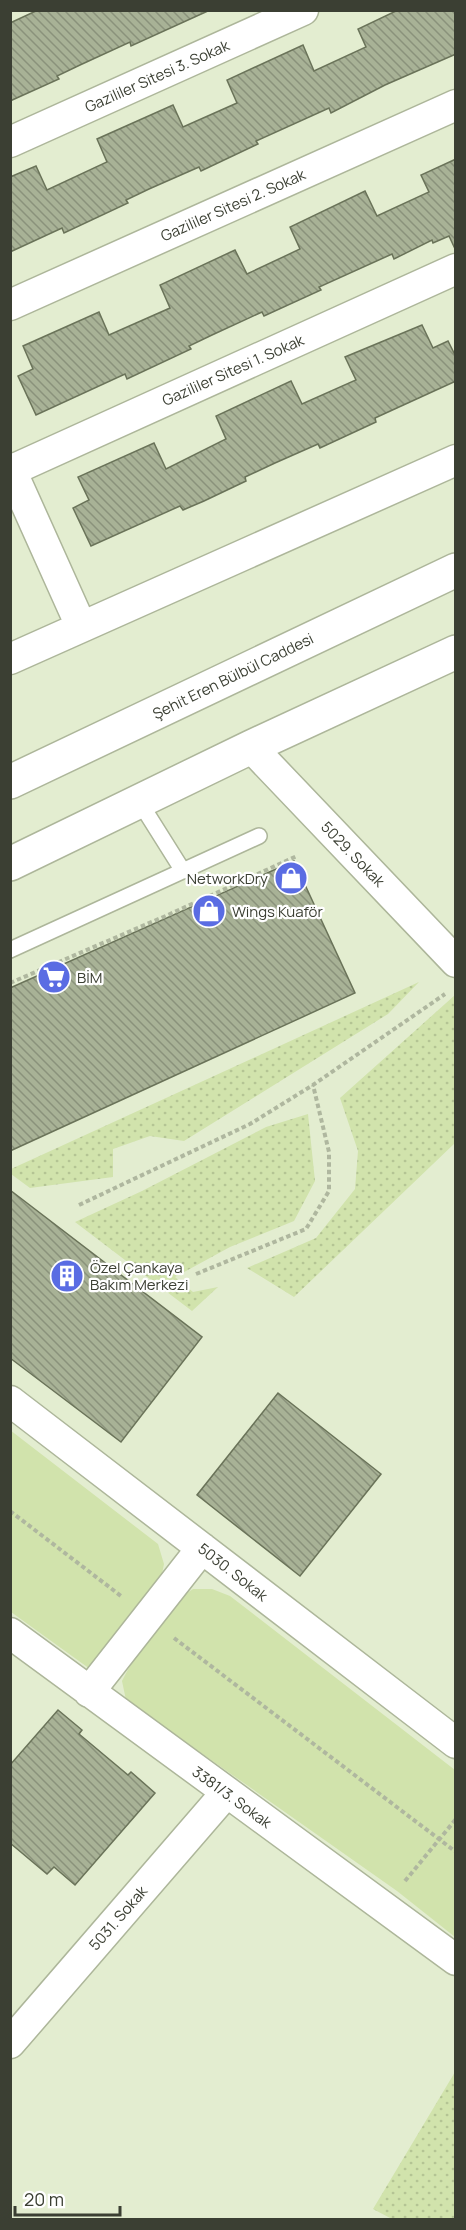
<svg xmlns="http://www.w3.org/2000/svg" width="466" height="2230" font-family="Manrope,sans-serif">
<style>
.grass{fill:url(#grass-dots)}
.park{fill:#d1e3ac}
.building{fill:url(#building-back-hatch);stroke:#6a7359;stroke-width:1.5}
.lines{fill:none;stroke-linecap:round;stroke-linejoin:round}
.lane-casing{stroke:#adb69a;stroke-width:18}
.street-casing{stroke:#adb69a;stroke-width:33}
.secondary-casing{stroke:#adb69a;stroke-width:36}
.path{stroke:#afb79f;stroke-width:4;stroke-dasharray:4.5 3;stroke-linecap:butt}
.lane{stroke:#fff;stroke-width:15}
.street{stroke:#fff;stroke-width:30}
.secondary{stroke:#fff;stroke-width:33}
.labels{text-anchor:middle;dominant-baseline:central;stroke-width:4.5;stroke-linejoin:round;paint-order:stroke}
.street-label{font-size:15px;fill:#3b3f33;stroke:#fff}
.poi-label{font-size:15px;fill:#3b3f33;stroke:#fff;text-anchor:start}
</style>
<defs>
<pattern id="grass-dots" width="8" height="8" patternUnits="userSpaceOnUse" patternTransform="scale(1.5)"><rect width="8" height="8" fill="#d1e3ac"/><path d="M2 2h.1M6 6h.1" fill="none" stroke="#b4c494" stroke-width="1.8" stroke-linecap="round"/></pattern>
<pattern id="building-back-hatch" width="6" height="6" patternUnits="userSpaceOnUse" patternTransform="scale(1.5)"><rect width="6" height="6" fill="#a8b296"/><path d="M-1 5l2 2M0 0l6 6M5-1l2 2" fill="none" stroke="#8a927b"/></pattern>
</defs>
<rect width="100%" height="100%" fill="#e3edd0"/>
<path class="grass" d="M419,982l-31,32 -204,127 -34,-5 -37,13v28l-83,11 -19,-14v-5z
M455,995v148l-161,154 -47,-29 69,-30 39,-49 3,-38 -18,-53z
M308,1114l7,67 -21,40 -64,26 -55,30 18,15 25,-5 -26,24 -117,-89 67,-31 124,-64z
M455,2072v147h-63l-19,-10z"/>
<path class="park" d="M10,1430l148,114 6,20 -3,15 -71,90 -79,-57z
M193,1589h19l18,7 225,174v167l-58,-46 -271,-191 -4,-19c18,-34 38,-71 71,-92z"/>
<path class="building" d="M38,10h172l-79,36 -1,-4 -50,23 -23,11 2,3 -49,22v-78z
M398,10h58v44l-71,31 -54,28 -2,-5 -73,33 2,3 -57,27 -2,-4 -50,22 -23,11 2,3 -64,30 -2,-5 -52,24v-75l26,-11 11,24 60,-28 -10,-23 76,-34 10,22 54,-24 -10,-23 76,-35 11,26 52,-24 -8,-18z
M456,159v92l-7,-15 -16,7 -1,-3 -38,19 -2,-5 -73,33 2,3 -57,26 -2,-4 -50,23 -23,11 2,3 -64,30 -2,-5 -89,41 -18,-39 15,-7 -10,-23 76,-34 10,23 61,-27 -10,-23 75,-35 12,24 53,-25 -10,-22 75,-36 12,25 52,-24 -8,-17z
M422,325l11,23 15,-7 8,16v24l-81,37 1,4 -56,26 -2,-4 -43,19 -30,14 1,4 -42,20 -21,9 -3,-4 -89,40 -18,-38 16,-8 -11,-23 76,-34 12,26 60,-30 -10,-23 75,-35 11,23 54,-24 -11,-23z
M294,861l61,132 -345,158v-163z
M10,1190l192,147 -81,105 -111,-84z
M278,1393l103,81 -81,102 -103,-81z
M58,1710l24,20 -3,4 49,41 3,-3 24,21 -80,92 -21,-18 -7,7 -37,-31v-78z"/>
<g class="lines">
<defs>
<path id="lane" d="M139,801l44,70
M10,950l249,-114"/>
<path id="street" d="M10,142l293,-132
M10,305l446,-200
M10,468l71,158
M10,471l446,-202
M10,659l446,-199
M251,747l205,215
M10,1401l446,342
M10,1633l446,327
M89,1692l113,-144
M10,2043l216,-250"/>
<path id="secondary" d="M10,782l446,-212
M10,864l241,-117 205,-95"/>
</defs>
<use href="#lane" class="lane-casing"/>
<use href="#street" class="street-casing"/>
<use href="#secondary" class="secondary-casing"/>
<path class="path" d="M10,983l158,-68 129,-59
M79,1205l171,-81 63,-39 132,-91
M196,1274l110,-45 23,-38v-39l-16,-67
M10,1511l111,85
M174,1638l282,214
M405,1881l51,-62"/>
<use href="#lane" class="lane"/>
<use href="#street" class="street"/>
<use href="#secondary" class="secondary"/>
</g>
<defs>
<symbol id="shop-disc" viewBox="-11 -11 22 22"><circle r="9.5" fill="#5a6ce3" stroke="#fff"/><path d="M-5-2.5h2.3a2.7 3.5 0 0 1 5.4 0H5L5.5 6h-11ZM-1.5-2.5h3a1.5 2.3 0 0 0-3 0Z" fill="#fff"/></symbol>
<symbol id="supermarket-disc" viewBox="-11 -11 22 22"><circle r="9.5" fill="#5a6ce3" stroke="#fff"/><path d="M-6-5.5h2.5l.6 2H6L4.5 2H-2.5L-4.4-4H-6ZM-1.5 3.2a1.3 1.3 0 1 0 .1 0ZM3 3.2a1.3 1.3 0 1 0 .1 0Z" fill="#fff"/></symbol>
<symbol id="building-disc" viewBox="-11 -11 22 22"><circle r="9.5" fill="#5a6ce3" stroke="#fff"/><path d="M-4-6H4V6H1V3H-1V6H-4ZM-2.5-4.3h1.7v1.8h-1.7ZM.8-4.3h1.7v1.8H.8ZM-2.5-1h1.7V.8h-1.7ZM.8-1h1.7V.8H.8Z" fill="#fff"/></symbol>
</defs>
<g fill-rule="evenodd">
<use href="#shop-disc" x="272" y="859" width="38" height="38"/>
<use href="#shop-disc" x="190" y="892" width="38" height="38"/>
<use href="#supermarket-disc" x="35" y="958" width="38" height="38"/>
<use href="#building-disc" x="48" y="1257" width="38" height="38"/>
</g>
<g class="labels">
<g class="street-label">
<text transform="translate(157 76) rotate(-24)">Gazililer Sitesi 3. Sokak</text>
<text transform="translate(233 205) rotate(-24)">Gazililer Sitesi 2. Sokak</text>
<text transform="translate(233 370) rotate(-24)">Gazililer Sitesi 1. Sokak</text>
<text transform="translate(233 676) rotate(-26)">Şehit Eren Bülbül Caddesi</text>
<text transform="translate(353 854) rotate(46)">5029. Sokak</text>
<text transform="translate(233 1572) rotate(38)">5030. Sokak</text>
<text transform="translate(232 1797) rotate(36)">3381/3. Sokak</text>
<text transform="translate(118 1918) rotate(-49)">5031. Sokak</text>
</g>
<g class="poi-label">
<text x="268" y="878" text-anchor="end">NetworkDry</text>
<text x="232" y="911">Wings Kuaför</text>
<text x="77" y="977">BİM</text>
<text x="90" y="1267">Özel Çankaya<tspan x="90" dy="17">Bakım Merkezi</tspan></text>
</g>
</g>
<rect width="466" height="2230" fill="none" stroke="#3b3f33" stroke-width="24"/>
<path d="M15 2206v9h105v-9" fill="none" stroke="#3b3f33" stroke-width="3"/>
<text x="24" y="2206" font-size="18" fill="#3b3f33" stroke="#ffffff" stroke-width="4.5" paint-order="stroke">20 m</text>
</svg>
